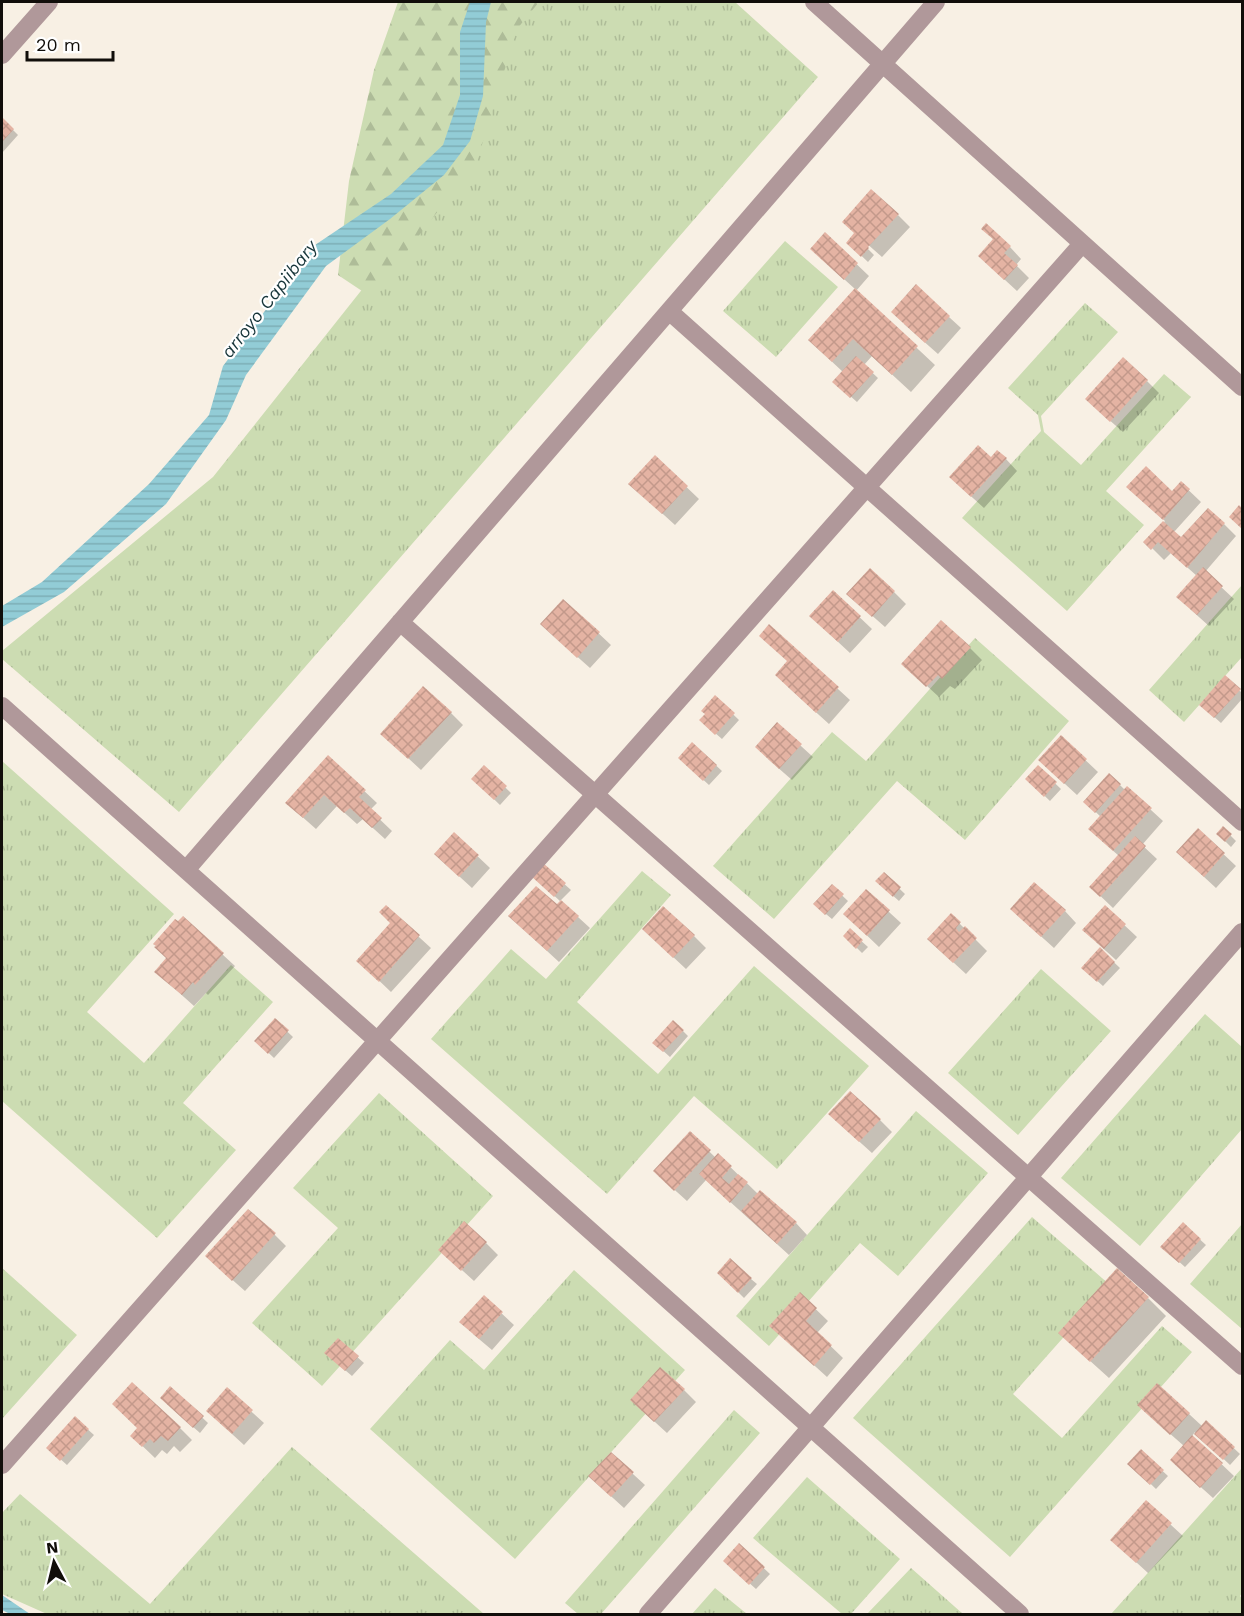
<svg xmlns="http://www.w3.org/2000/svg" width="1244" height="1616" font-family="'Work Sans',sans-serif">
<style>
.grass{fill:url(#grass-tufts)}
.forest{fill:url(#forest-firs)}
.water{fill:url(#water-rules)}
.shadow{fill:#0003}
.building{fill:url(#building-cross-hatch)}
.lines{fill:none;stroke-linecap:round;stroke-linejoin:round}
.street{stroke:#b0989a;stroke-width:18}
.labels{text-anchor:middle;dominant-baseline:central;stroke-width:4.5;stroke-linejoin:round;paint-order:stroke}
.water-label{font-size:18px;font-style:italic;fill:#173539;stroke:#fff}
</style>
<defs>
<pattern id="grass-tufts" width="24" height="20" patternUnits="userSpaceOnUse" patternTransform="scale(1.5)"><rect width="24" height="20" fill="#ccdcb2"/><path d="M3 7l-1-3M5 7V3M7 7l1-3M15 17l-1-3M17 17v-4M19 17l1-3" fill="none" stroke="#aebc98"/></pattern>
<pattern id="forest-firs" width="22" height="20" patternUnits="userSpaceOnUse" patternTransform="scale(1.5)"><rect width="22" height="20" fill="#ccdcb2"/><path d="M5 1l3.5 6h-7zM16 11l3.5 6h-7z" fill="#aebc98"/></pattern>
<pattern id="water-rules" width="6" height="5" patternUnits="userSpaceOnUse" patternTransform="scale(1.5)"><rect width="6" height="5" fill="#92ccd6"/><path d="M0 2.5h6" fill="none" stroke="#7daeb6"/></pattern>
<pattern id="building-cross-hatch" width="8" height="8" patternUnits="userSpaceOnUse" patternTransform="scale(1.5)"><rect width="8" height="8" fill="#e4b3a3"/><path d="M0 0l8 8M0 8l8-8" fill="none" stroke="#c3998b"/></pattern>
</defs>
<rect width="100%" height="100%" fill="#f8f0e4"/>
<path class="grass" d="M516,2h219l83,75 -639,735 -177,-153v-8l211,-174 263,-331z
M785,241l53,46 -62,70 -53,-46z
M1085,303l33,29 -77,84 3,16 37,33 83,-91 27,23 -85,94 38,34 -77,86 -105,-93 79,-87 -3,-16 -30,-27z
M1242,585v72l-58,65 -35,-32z
M975,638l94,83 -104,119 -68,-59 -123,138 -61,-53 119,-134 34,29z
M2,761l172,153 -87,98 57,51 87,-98 42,37 -90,101 53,47 -79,88 -155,-137z
M642,871l29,24 -94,107 81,72 96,-108 115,100 -92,103 -83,-73 -87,98 -176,-155 80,-90 35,30z
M1041,969l70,62 -93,104 -70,-62z
M1205,1014l37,33v82l-102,117 -79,-68z
M379,1093l114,103 -171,190 -70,-63 86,-95 -45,-40z
M916,1111l72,62 -90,103 -38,-33 -91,103 -33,-30z
M1032,1217l78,68 -97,109 49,44 100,-112 30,26 -182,205 -157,-139z
M1242,1224v105l-52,-45z
M2,1268l75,67 -75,84z
M574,1270l111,100 -170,189 -145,-130 80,-89 34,30z
M734,1410l26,23 -159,181h-23l-13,-11z
M292,1447l192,167h-437l-45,-20v-81l18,-19 130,110z
M1242,1468v125l-2,3 2,3v15h-131z
M807,1477l93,82 -49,55h-9l-89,-76z
M911,1568l52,46h-96z
M715,1588l32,26h-55z"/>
<path class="forest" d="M398,2h141l-22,27 -40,132 -106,136 -33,-22 11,-94 25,-111z"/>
<path class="water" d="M470,2h21l-5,20 -3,74 -13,45 -26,34 -54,44 -64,47 -80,109 -20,45 -60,84 -102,88 -62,35v-21l40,-24 107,-98 60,-69 14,-49 92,-121 76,-51 52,-49 17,-50v-63z
M2,1595l28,19h-20l-8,-4z"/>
<path class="shadow" d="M2,119l16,16 -16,18z
M898,215l12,12 -28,30 -17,-15 -2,2 11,11 -6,7 -20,-19z
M983,229l27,18 11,12 -5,6 13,13 -12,13 -25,-23 2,-28z
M825,234l44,42 -13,15 79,74 -24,27 -39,-36 -8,9 14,13 -21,24 -17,-15 3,-15 -15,-14 27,-69 -31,-28z
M949,317l12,11 -23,26 -34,-30z
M1147,381l12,12 -36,39 -24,-21z
M655,457l44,42 -24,26 -33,-30z
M991,459h15l11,12 -33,37 -21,-19z
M1181,483l20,19 -27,30 7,7 43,-15 12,12 -31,36 29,27 -25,27 -19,-17 7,-33 -26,-23 -7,7 -18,-18 19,-21 -25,-22 33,-6z
M833,592l39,37 -22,24 -27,-25z
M894,592l12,12 -21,23 -25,-22z
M564,601l47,44 -21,23 -36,-32z
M769,626l81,74 -21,24 -41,-37v-25z
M970,648l12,12 -27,29 -5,-3 -11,11 -24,-22z
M1225,677l17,16v6l-21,24 -20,-18z
M715,697l24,23 -17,19 -15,-13v-12z
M451,713l12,12 -42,45 -27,-25z
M777,724l36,33 -21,23 -24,-21z
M1061,737l37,35 -21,23 -25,-23z
M693,744l29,27 -13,14 -23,-21z
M328,757l49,46 -7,7 22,21 -7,8 -22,-20 -6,5 -20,-18 -21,23 -17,-15z
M484,767l27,26 -11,12 -27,-26z
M1038,767l23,22 -11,12 -23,-22z
M1110,775l15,15 2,-2 36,33 -21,24 15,14 -44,49 -22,-21 28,-31 -17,-15 -1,-24 -16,-15z
M1224,829l12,12 -5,6 -13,-13z
M1198,830l38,36 -20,22 -26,-24z
M454,834l36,34 -18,20 -24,-22z
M543,865l28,25 -11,11 -21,-19z
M884,874l21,20 -6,7 -17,-15z
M832,886l16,15 -16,18 -11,-9z
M866,891l35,32 -22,24 -22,-21z
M557,906l21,11 12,11 -31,34 -37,-34z
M386,907l45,41 -40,44 -21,-20 22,-49z
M1105,907l32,30 -21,23 -20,-18z
M1065,911l11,12 -22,25 -30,-27z
M951,915l36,36 -21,23 -25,-23z
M183,918l52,48 -27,29 -2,-2 -12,13 -38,-34 12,-13 10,-35z
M850,931l18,16 -6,6 -17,-17z
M694,936l12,12 -20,21 -30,-28z
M1100,949l20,19 -17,18 -20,-18z
M275,1020l18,17 -19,21 -18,-17z
M683,1031l5,5 -18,21 -10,-9z
M880,1120l12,12 -20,21 -30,-27z
M690,1133l26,25 2,-3 40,39 38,29 11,12 -18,20 -83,-75 -19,21 -20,-18z
M1183,1224l23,21 -21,22 -17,-15z
M274,1234l12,12 -41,45 -26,-23z
M486,1243l12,12 -24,26 -22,-20z
M719,1273l32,6 6,5 -13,14z
M800,1294l28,27 -11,12 26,25 -16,19 -44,-40z
M484,1297l30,28 -22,25 -19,-16z
M1148,1298l18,18 -57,62 -31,-28z
M338,1340l26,23 -12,13 -20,-17z
M171,1388l37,35 -8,10 -33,-29z
M227,1390l37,33 -20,22 -24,-22z
M684,1390l12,12 -29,31 -23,-21z
M1189,1414l13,12 4,-4 34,32 -10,11 -35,-33 -3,4 42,40 -21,22 -29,-26v-26l-33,-29z
M75,1418l19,17 -27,30 -19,-17z
M180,1428l12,12 -12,12 -6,-6 -7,8 -5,-4 -7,8 -23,-22z
M1141,1451l27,25 -12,13 -26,-25z
M611,1454l34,31 -21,23 -22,-20z
M1146,1502l37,34 -35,37 -24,-22z
M739,1545l31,29 -14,15 -26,-23z"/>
<path class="building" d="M2,117l12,12 -12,13z
M871,189l28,25 -31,33 1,1 -8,9 -15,-14 8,-10 -12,-11z
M986,223l25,23 -7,7 14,12 -14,15 -26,-24 15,-17 -12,-10z
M825,232l33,31 -14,17 -34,-31z
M916,284l34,32 -25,27 -34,-31z
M855,288l63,58 -26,29 -39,-36 -21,23 -24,-22z
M856,356l18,16 -24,26 -18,-16z
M1123,357l25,23 -38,42 -25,-23z
M978,445l13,12 6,-7 10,8 -36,39 -22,-20z
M655,455l33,31 -26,28 -34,-30z
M1146,466l26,25 9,-10 9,8 -27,31 -37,-33z
M1239,505l3,3v21l-13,-12z
M1208,508l17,15 -38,45 -29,-26 -7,8 -8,-8 20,-21 18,16z
M1203,567l20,19 -26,29 -21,-18z
M870,568l25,23 -23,26 -26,-23z
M833,590l28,26 -23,26 -29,-26z
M563,599l37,33 -23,26 -37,-34z
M941,620l30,27 -29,32 -4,-4 -12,12 -25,-23z
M769,624l70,63 -23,26 -41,-38 12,-14 -28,-25z
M1225,675l16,14 -27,29 -15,-13z
M423,686l29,26 -44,47 -28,-25z
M715,695l20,18 -20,22 -16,-15 6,-6 -4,-3z
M777,722l25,22 -23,25 -24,-22z
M1061,735l26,24 -23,25 -26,-24z
M692,742l25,23 -14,16 -25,-23z
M328,755l38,35 -7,7 23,21 -10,10 -22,-20 -6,5 -20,-18 -21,23 -18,-15z
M484,765l23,21 -13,14 -23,-21z
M1038,765l19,17 -13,15 -19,-18z
M1109,773l12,11 -26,29 -12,-11z
M1127,786l25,22 -39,43 -25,-22z
M1223,826l9,8 -7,8 -9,-8z
M1198,828l27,25 -21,24 -28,-25z
M454,832l25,23 -20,22 -25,-23z
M1135,836l11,10 -46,51 -11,-10z
M543,863l23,20 -12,14 -23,-21z
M884,872l17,15 -8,10 -18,-16z
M1034,882l32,28 -25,27 -31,-28z
M832,884l12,10 -19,21 -12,-11z
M536,886l21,18 4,-4 18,16 -32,35 -39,-35z
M866,889l24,21 -23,26 -24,-22z
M386,905l34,30 -41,47 -23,-21 34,-38 -11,-11z
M1105,905l21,19 -22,25 -22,-19z
M663,906l32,29 -22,23 -31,-29z
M951,913l10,9 -5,6 3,4 6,-6 12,12 -24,25 -26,-24z
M183,916l41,37 -29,32 -2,-3 -11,13 -28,-23 12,-14 -12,-11 2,-1 -3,-2 22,-25 3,2z
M850,928l13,12 -7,9 -13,-13z
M1100,947l15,15 -18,20 -16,-14z
M275,1018l14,12 -21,24 -14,-13z
M673,1020l11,10 -21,22 -11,-9z
M850,1091l31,28 -22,23 -31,-28z
M690,1131l21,19 -37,41 -21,-20z
M718,1153l14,13 -10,12 7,6 9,-10 10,8 -18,21 -31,-29z
M760,1190l37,32 -20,22 -36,-33z
M248,1209l28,24 -44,48 -27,-25z
M464,1221l23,21 -26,29 -23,-21z
M1183,1222l18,17 -22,24 -19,-16z
M730,1258l22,20 -14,15 -21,-20z
M1117,1268l32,29 -59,65 -32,-29z
M800,1292l17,16 -11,13 26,24 -18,21 -45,-40z
M484,1295l19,17 -24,27 -20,-17z
M338,1338l21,18 -14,15 -21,-18z
M660,1367l25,22 -31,33 -24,-22z
M132,1382l49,45 -13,14 -7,-5 -7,7 -4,-4 -8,8 -12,-11 7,-8 -25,-24z
M1157,1383l33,30 -20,22 -33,-30z
M170,1386l34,30 -11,12 -33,-30z
M227,1387l26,23 -21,24 -26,-23z
M75,1416l14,13 -29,32 -14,-13z
M1206,1420l29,27 -12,13 -29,-26z
M1192,1435l31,28 -23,25 -30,-28z
M1141,1449l23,21 -14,15 -23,-21z
M611,1452l23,20 -23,25 -23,-21z
M1146,1500l26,23 -36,40 -26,-23z
M739,1543l26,24 -16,18 -26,-24z"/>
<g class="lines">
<path class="street" d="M814,2l428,385
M2,55l47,-53
M669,311l573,511
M400,622l842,744
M2,706l1018,908
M186,870l750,-868
M2,1465l1080,-1221
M648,1614l594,-682"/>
</g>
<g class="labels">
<g class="water-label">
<text transform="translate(269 299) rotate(-52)">arroyo Capiibary</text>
</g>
</g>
<rect width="1244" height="1616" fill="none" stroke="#110e0a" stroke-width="6"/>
<g transform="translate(54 1562) rotate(353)" stroke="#ffffff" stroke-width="4.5" paint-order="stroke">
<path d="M0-4.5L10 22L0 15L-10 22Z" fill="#110e0a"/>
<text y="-9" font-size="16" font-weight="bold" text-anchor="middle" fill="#110e0a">N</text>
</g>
<path d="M27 51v9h86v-9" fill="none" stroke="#110e0a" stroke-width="3"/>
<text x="36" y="51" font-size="18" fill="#110e0a" stroke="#ffffff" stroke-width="4.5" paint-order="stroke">20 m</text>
</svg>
